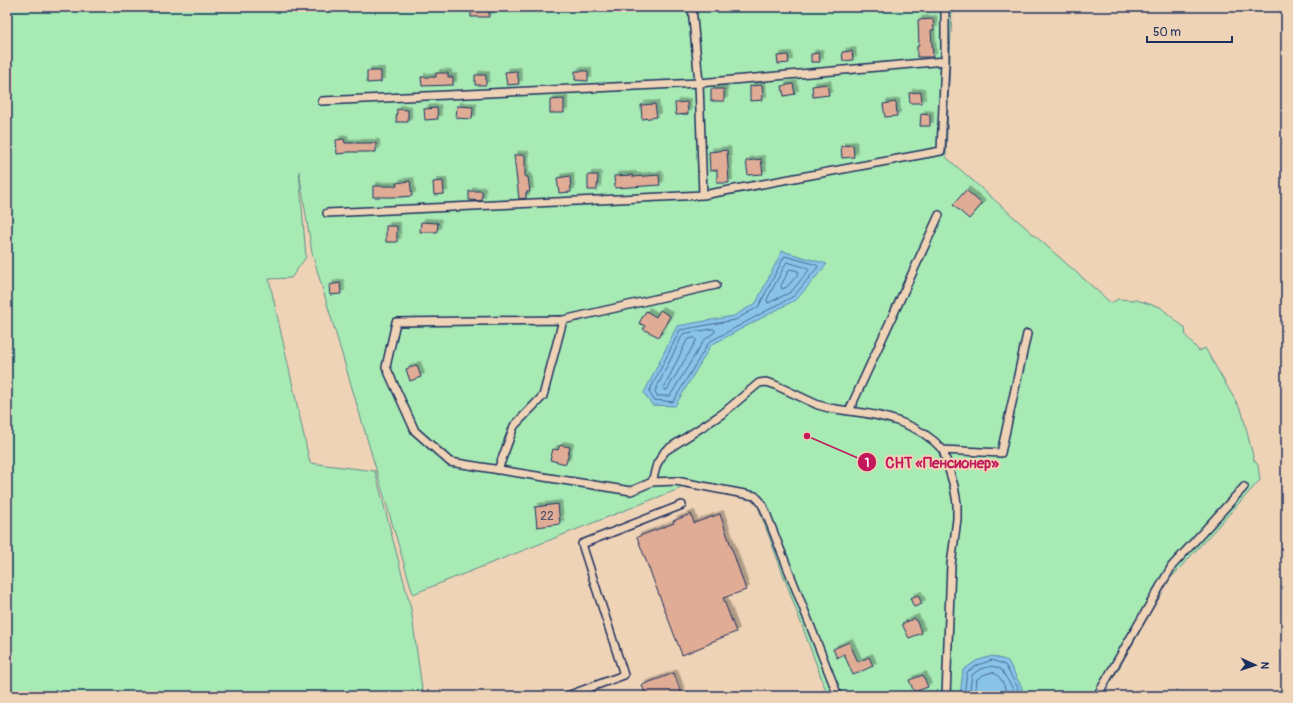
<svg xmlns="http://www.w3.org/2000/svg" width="1293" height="703" font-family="Pangolin,sans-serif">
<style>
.green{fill:#a7eab4;stroke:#618c89}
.water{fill:#89c4e8;stroke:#5d88b1}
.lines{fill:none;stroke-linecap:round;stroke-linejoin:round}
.shore{stroke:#476b95;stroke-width:1}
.building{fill:#e1ac96;stroke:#1b2f5e;filter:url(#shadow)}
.service-casing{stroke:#1b2f5e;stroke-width:10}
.service{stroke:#efd3b6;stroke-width:7}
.labels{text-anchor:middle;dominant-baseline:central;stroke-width:4;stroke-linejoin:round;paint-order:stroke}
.number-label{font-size:12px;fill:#4c4e6c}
.leader{fill:none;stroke:#c2185b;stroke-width:1.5}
.callout-dot{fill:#c2185b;stroke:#efd3b6;stroke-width:1.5}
.mark-label{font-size:12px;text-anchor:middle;font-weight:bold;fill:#fff}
.callout-label{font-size:15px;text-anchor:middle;font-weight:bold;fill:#c2185b;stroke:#efd3b6;stroke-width:4;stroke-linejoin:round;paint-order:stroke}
</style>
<defs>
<filter id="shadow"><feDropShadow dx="3.5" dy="-3.5" stdDeviation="0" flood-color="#0004"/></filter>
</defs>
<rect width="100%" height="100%" fill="#efd3b6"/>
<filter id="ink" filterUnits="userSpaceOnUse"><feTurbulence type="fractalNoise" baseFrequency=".025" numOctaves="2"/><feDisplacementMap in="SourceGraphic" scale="8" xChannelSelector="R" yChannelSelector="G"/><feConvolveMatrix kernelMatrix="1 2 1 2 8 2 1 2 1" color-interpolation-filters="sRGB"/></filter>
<g filter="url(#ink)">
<path class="green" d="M7,7h945l-6,150 165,146 7,-4 18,1 24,7 25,21 1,8 13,15 6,-3 37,64 12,48 4,5 2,15 -91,100 -66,116h-275l-72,-195 -67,-16 -276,109 -101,-341 -13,-82 7,86 -15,21 -22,1 41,184 65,8 36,138 12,87h-416z"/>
<path class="water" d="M782,251l45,13 -30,35 -86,46 -36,61 -23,-1 -8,-12 33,-67 57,-10 22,-13z
M992,656l16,5 14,27 -1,8h-61l3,-26 13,-9z"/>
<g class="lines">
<path class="shore" d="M785,256l32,9 1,2 -24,29 -85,46 -36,60 -19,-2 -5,-8 31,-62 55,-10 23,-13z
M787,262l21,6 1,2 -18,22 -23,11 -1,-3z
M790,269l8,2 1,2 -12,14 -5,2 -1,-3z
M713,329l2,1v2l-11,8 -34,56h-13l-2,-5 28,-57z
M694,338l2,1v2l-29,49h-3v-2l23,-48z
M964,696l3,-24 11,-7 14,-5 13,5 13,23 -1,8
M969,696l3,-21 8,-6 12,-3 9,3 12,20 -1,7
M975,696l2,-17 6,-4 9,-3c8,2 15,16 14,24"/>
</g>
<path class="building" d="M471,7h18v10h-18z
M933,19l1,11h-3l2,27h-16v-11h2l-1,-26z
M852,51l1,9 -10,1 -1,-9z
M819,53l1,9h-9v-8z
M788,55l1,8 -11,1 -1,-8z
M367,71h14v11l-14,1z
M517,71l2,13 -12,1 -2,-13z
M575,71h13v10l-13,-1z
M436,73h12v4h5v8l-31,1 -1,-9h15z
M475,75h11v10h-11z
M793,84l2,10 -11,2 -2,-10z
M827,84l2,11 -16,2 -1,-11z
M762,85l1,15 -13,1v-15z
M711,89h13v12h-13z
M921,92l1,11h-12l-1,-10z
M564,99v14h-14v-13z
M687,102l1,12 -12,1 -1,-12z
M896,102l1,14 -12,1 -2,-13z
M655,104l2,13 -15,2 -1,-14z
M457,106l16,1 -1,12 -16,-1z
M437,108l1,11 -13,1 -1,-11z
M397,109l11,1v12h-12z
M921,114l9,1v11h-10z
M344,139l1,4h31v9h-30v1l-9,1 -1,-14z
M853,145l1,12 -12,1 -1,-12z
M727,150l2,33h-12v-13l-7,1 -1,-19z
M514,155h11v22h3l2,15h-4v6l-7,1z
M761,159l2,15 -15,1 -2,-14z
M588,175h10l-1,15h-9z
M633,175v2l26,-2 1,10 -45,3 -1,-12z
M570,176l1,16 -12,1 -2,-15z
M410,181l2,15 -12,1h-27v-11h24l-1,-3z
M443,181l1,13 -10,1 -1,-13z
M966,190l16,14 -13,15 -16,-14z
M469,191h13v10l-13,-1z
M421,222l17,1 -1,9h-17z
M386,226h11v16h-11z
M340,283l1,11 -11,1 -1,-10z
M660,310l10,6 -11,21 -16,-8 2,-3 -6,-3 7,-12 10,6z
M417,365l4,12 -11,4 -4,-12z
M560,445l10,2 -4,17 -16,-4 3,-11 5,1z
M558,504l2,20 -23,3 -2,-20z
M691,514l3,9 26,-9 26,76 -23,8 13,34 -25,10v1l-29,12 -45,-118 37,-14 -1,-2z
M918,595l4,9 -8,3 -4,-9z
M915,618l7,15 -13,5 -7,-14z
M849,642l9,20 11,-5 4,9 -20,9 -9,-21 -7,4 -4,-9z
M674,673l8,23h-36l-4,-11z
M923,675l5,12 -14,5 -5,-12z"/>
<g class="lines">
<defs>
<path id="service" d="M692,7l7,76 4,112
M322,101l377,-18 246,-22
M327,213l376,-18 238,-44 4,-90v-54
M716,285l-153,35 -167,2 -10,45 29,64 35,31 181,29 21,-9 24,-1 79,15 5,5 4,7 74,188
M849,411c34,4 70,12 94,39
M498,470l16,-44 29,-30 20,-76
M652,482l5,-18 8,-13 57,-37 37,-31 7,-1 7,2 45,21 11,3 20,3 90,-196
M567,696l57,-21 -42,-131 100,-39
M946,696l5,-131 6,-46v-16l-3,-17 -11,-36 58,3 26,-119
M1097,696l75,-130 72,-79"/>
</defs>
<use href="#service" class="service-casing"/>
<use href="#service" class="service"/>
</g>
</g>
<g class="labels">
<g class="number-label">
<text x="547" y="516">22</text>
</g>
</g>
<path class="leader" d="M807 436L867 462"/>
<g class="callout-dot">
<circle cx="807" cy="436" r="4"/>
<circle cx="867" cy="462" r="10"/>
</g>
<g class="mark-label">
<text x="867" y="467">1</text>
</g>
<g class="callout-label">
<text x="942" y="468">СНТ «Пенсионер»</text>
</g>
<rect width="1293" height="703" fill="none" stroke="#efd3b6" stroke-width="24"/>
<rect x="12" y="12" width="1269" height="679" fill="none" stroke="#1b2f5e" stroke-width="1.5" filter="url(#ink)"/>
<g transform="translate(1255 665) rotate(93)" stroke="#efd3b6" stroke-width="3" paint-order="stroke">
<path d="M0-3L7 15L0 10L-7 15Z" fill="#1b2f5e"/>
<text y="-6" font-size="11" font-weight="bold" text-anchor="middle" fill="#1b2f5e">N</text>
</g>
<path d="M1147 36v6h85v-6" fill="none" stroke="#1b2f5e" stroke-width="2"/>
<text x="1153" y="36" font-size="12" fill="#1b2f5e" stroke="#efd3b6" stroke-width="3" paint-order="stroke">50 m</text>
</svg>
